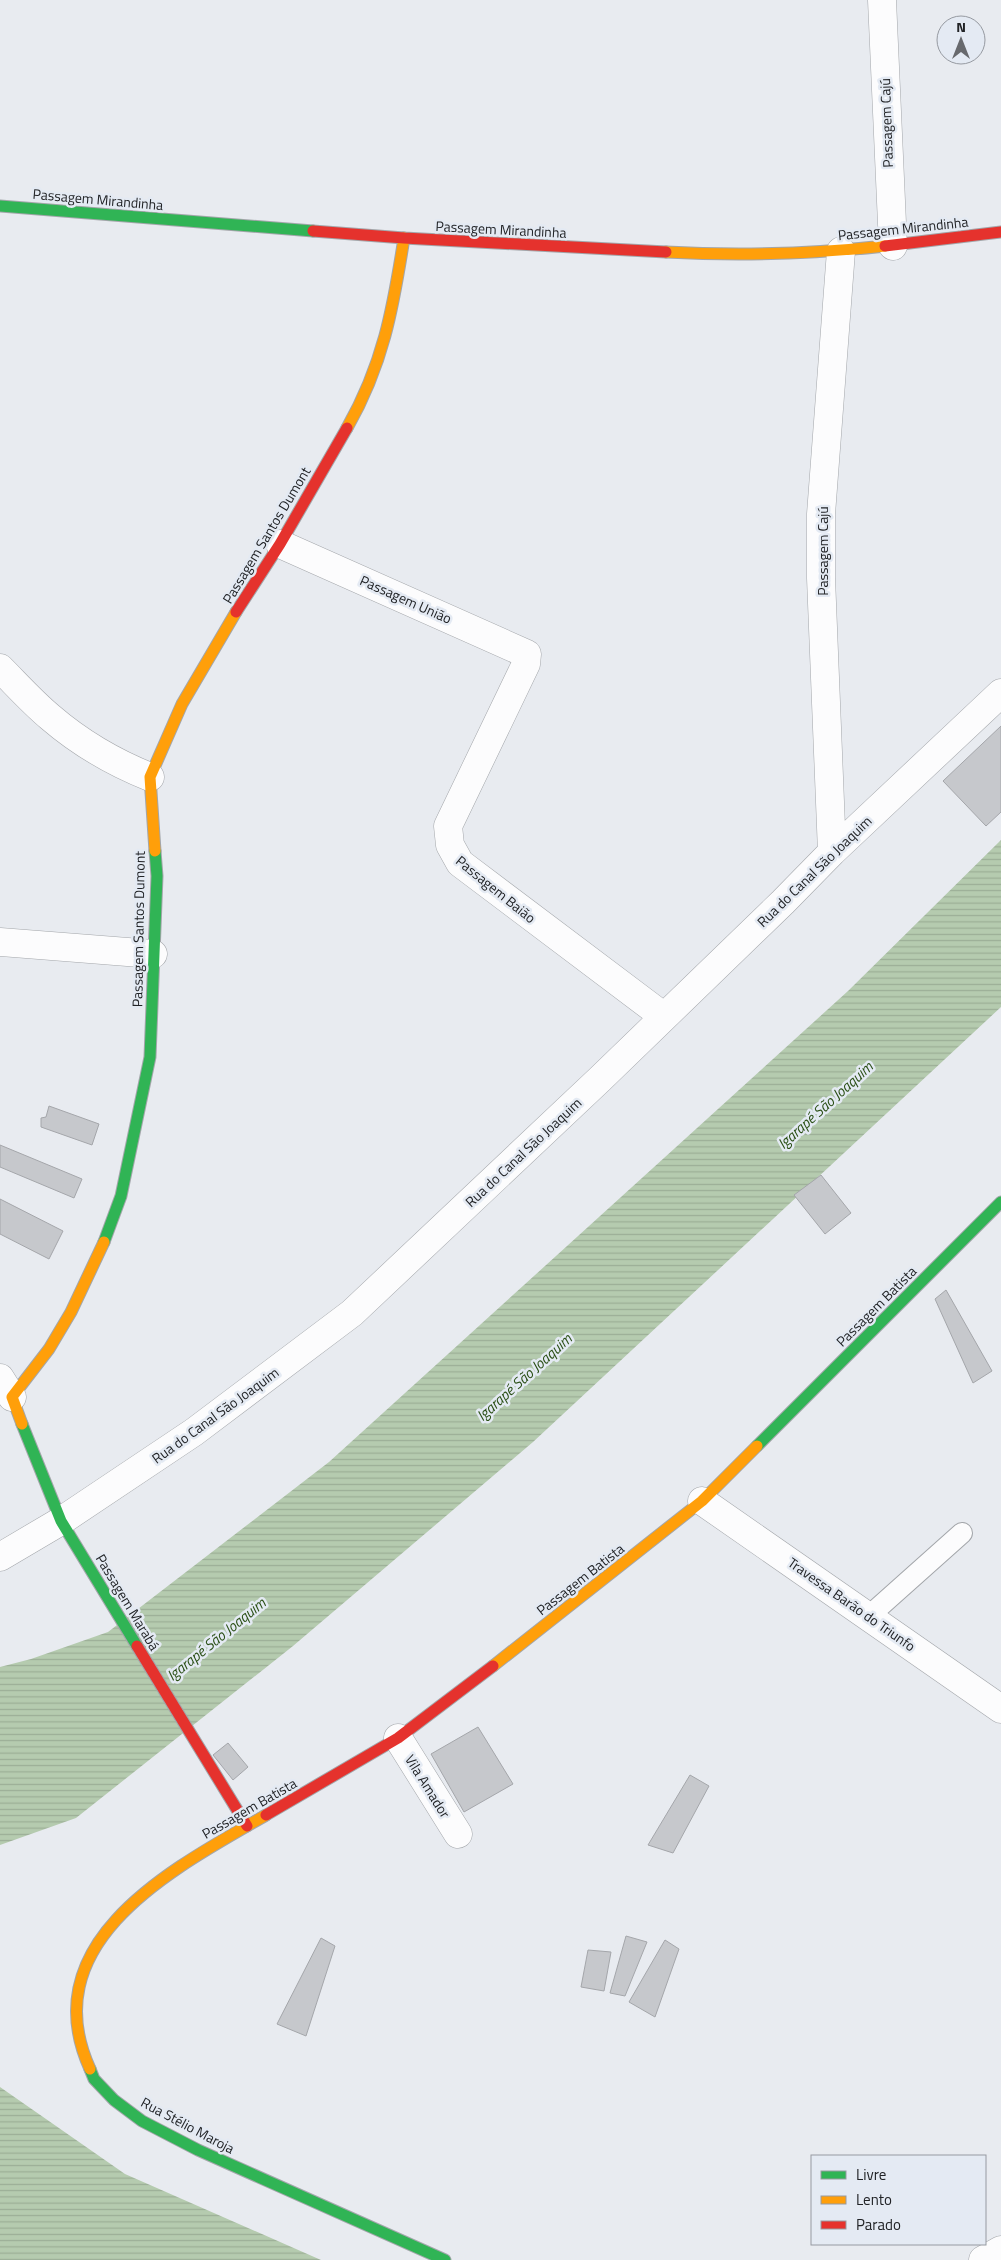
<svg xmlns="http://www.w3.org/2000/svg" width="1001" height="2260" font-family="'Titillium Web',sans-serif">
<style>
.water{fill:url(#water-rules)}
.building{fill:#c6c8cc;stroke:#a4a6aa}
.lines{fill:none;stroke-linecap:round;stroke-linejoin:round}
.lane-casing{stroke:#a3a6aa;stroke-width:22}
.street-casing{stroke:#a3a6aa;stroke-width:29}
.fast-casing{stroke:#a3a6aa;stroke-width:13}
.slow-casing{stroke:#a3a6aa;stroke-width:13}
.jam-casing{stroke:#a3a6aa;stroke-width:13}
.lane{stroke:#fcfcfd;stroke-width:20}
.street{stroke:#fcfcfd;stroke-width:28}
.fast{stroke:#30b455;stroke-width:11}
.slow{stroke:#ff9f0a;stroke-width:11}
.jam{stroke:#e5322d;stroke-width:11}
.labels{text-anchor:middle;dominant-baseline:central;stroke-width:5;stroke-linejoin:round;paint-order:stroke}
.street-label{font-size:14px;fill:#212326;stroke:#e4eaf3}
.water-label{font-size:15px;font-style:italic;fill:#2a4f15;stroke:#e4eaf3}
</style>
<defs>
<pattern id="water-rules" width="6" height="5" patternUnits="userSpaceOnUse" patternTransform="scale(1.25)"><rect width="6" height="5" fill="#b5cbaf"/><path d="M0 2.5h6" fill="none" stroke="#9bae96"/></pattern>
</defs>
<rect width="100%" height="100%" fill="#e8ebf0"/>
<path class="water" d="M1001,840v167l-468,435 -240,204 -217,172 -76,27v-178l31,-8 77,-27 221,-170 519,-471z
M0,2087l125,87 196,86h-321z"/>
<path class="building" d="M1001,726v86l-15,14 -43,-45z
M49,1106l50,18 -7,21 -51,-18v-9l5,-1z
M0,1145l82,34 -8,19 -74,-31z
M821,1175l30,38 -26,21 -31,-39z
M0,1199l63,32 -14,28 -49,-25z
M946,1290l46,81 -19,12 -38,-84z
M478,1727l35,57 -49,28 -33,-58z
M228,1743l20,24 -15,13 -20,-25z
M690,1775l19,11 -36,67 -25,-8z
M626,1936l21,6 -22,54 -15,-3z
M321,1938l14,8 -29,90 -29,-12z
M665,1940l14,9 -24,68 -26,-15z
M588,1950l23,2 -7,39 -23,-4z"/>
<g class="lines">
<defs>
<path id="lane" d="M869,1616l93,-83"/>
<path id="street" d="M882,0l11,246
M280,544l247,110 -1,10 -78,162 2,19 10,18 203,153
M0,668c16,16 32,34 50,49 29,25 65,46 100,60
M832,852l-11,-274v-64l20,-263
M0,942l153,12
M0,1378l12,19
M702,1501l299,208
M0,1557l61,-36 133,-89 158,-119 248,-234 183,-177 49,-50 169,-159
M398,1738l60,96
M983,2260l18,-10"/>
<path id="fast" d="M0,206l313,25
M104,1242l17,-46 29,-139 7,-181 -2,-25
M22,1424l39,97 76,125
M757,1446l244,-244
M90,2069l4,10 20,21 28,21 56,29 247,110"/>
<path id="slow" d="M666,252c73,4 146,2 219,-6
M347,428c36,-63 46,-119 57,-190
M155,851l-5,-74 32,-73 54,-92
M22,1424l-10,-27 37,-48 22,-37 33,-70
M493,1666l209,-165 55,-55
M90,2069c-58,-128 84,-201 176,-254"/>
<path id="jam" d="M313,231l91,7 262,14
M885,246l116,-14
M236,612l44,-68 67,-116
M137,1646l110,180
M266,1815l132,-77 95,-72"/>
</defs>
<use href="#lane" class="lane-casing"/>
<use href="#street" class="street-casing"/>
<use href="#fast" class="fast-casing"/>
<use href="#slow" class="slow-casing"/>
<use href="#jam" class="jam-casing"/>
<use href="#lane" class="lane"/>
<use href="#street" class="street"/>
<use href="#fast" class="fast"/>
<use href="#slow" class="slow"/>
<use href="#jam" class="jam"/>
</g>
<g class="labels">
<g class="street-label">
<text transform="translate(886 123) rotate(-92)">Passagem Cajú</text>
<text transform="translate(98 199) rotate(5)">Passagem Mirandinha</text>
<text transform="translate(903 228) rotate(-6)">Passagem Mirandinha</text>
<text transform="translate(501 229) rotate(3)">Passagem Mirandinha</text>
<text transform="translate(266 535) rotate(-59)">Passagem Santos Dumont</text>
<text transform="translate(822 551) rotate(-90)">Passagem Cajú</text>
<text transform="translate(406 599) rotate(24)">Passagem União</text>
<text transform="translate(814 871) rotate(-44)">Rua do Canal São Joaquim</text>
<text transform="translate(496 889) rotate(39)">Passagem Baião</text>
<text transform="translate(138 929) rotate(-89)">Passagem Santos Dumont</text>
<text transform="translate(523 1152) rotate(-43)">Rua do Canal São Joaquim</text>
<text transform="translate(876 1306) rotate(-45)">Passagem Batista</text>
<text transform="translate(215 1415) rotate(-36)">Rua do Canal São Joaquim</text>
<text transform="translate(580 1579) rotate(-38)">Passagem Batista</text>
<text transform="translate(128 1602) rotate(59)">Passagem Marabá</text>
<text transform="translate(852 1604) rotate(35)">Travessa Barão do Triunfo</text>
<text transform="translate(428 1786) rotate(58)">Vila Amador</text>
<text transform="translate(249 1808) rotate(-30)">Passagem Batista</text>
<text transform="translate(188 2125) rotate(28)">Rua Stélio Maroja</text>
</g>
<g class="water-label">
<text transform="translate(825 1105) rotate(-42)">Igarapé São Joaquim</text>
<text transform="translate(524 1377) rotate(-42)">Igarapé São Joaquim</text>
<text transform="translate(216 1639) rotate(-39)">Igarapé São Joaquim</text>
</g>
</g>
<rect x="811" y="2155" width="175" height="90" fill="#e4eaf3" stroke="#969aa1"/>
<rect x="821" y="2171" width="25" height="8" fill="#30b455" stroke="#969aa1"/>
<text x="856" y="2180" font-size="15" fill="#212326">Livre</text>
<rect x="821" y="2196" width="25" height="8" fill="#ff9f0a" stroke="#969aa1"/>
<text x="856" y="2205" font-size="15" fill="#212326">Lento</text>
<rect x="821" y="2221" width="25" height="8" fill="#e5322d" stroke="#969aa1"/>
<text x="856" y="2230" font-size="15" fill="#212326">Parado</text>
<g transform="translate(961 40)"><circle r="24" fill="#e4eaf3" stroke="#969aa1"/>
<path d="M0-4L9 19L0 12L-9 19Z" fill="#67696d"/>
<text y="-8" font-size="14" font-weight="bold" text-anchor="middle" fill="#212326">N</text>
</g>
</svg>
